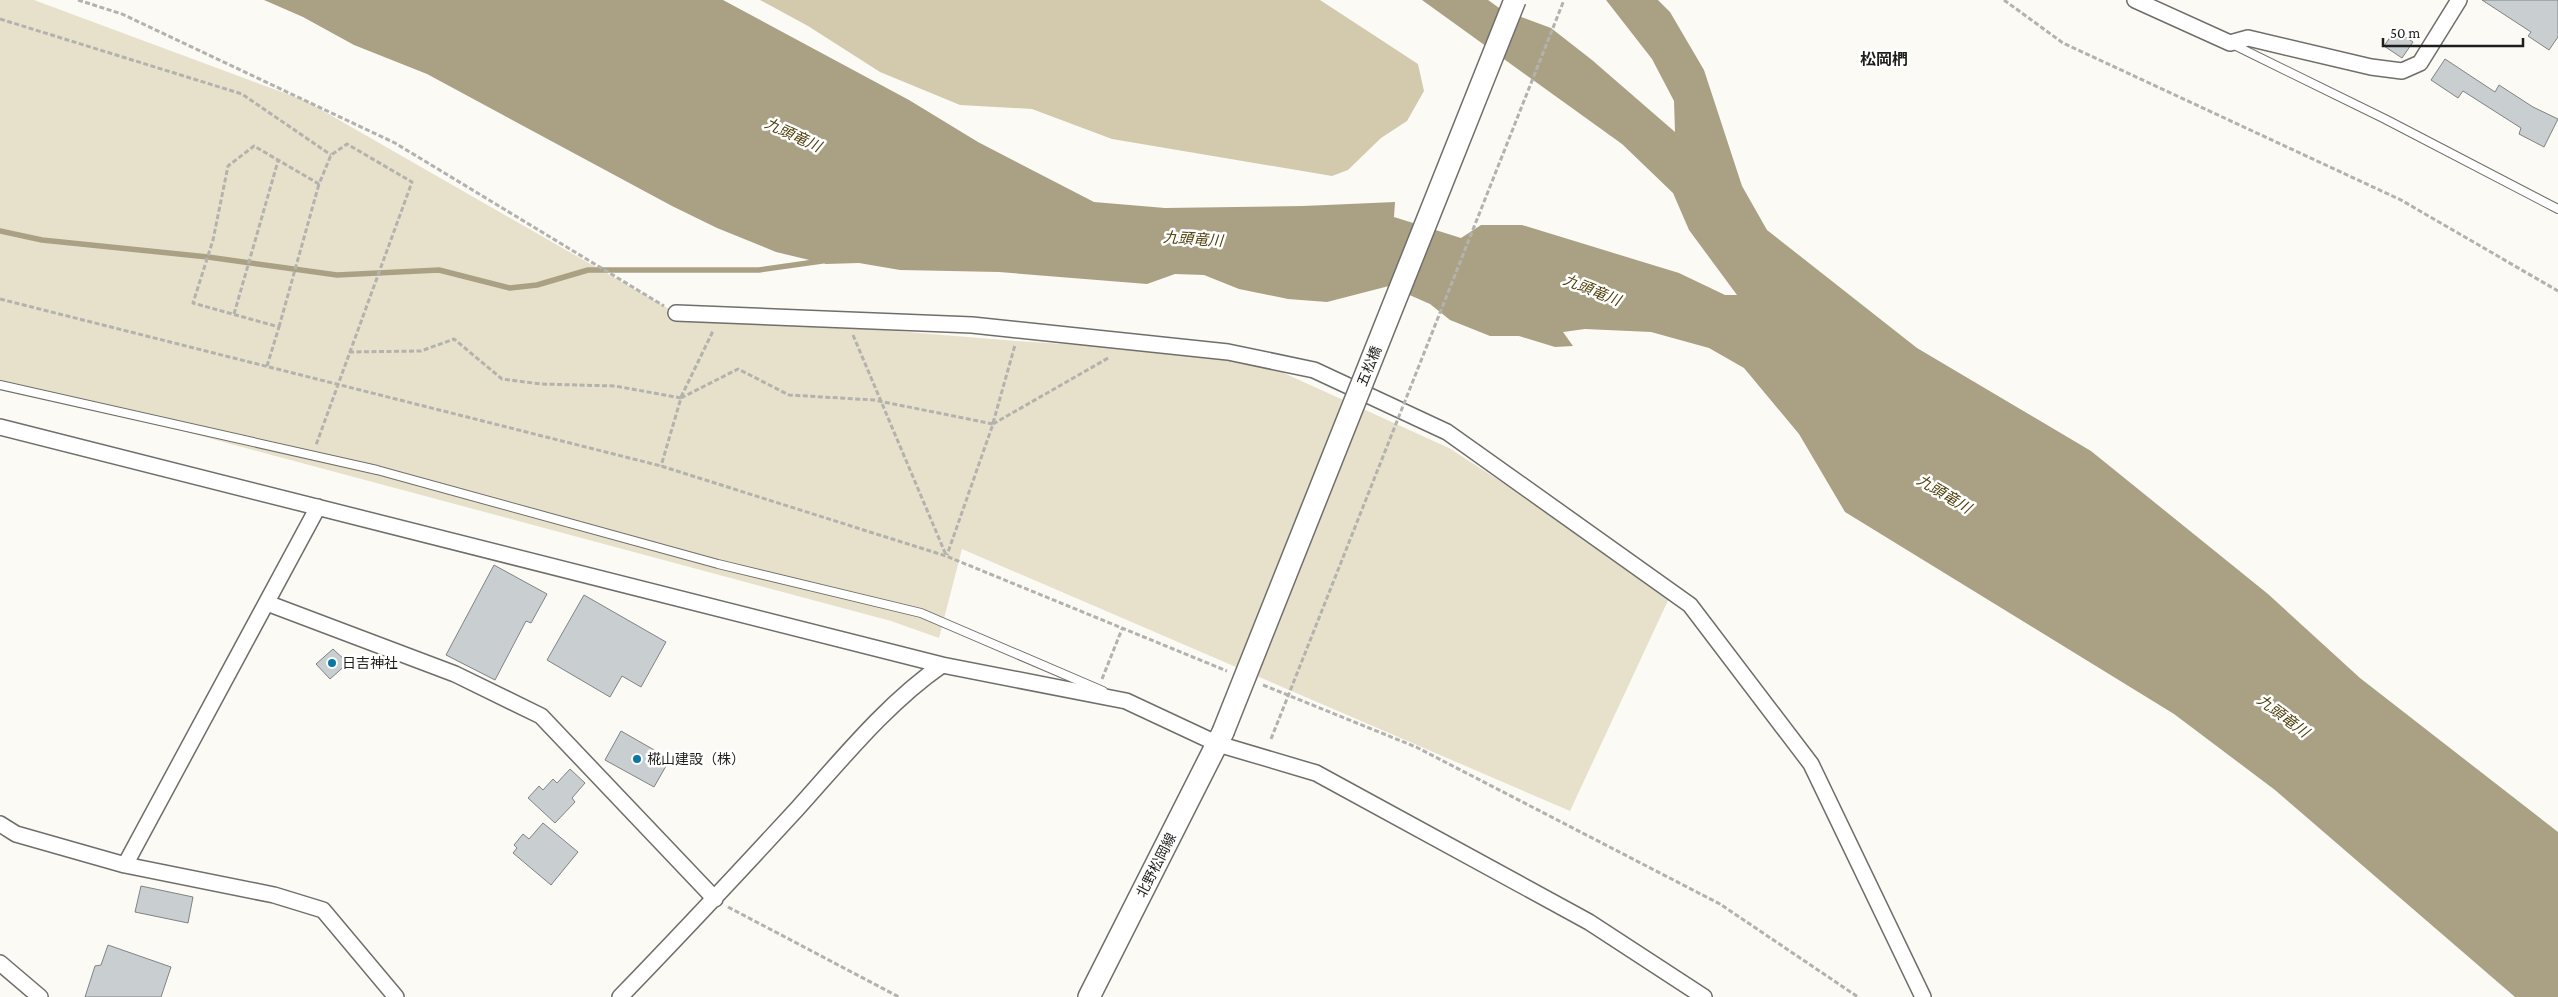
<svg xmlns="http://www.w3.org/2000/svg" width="2558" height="997" font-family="'Crimson Pro','Noto Sans JP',serif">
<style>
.green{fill:#e7e1cb}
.forest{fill:#d3caad}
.water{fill:#aaa185}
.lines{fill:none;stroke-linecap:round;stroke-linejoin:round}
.stream{stroke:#aaa185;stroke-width:5.5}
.building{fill:#c9ced0;stroke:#7f8385}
.lane-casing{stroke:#6f6e6a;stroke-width:10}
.street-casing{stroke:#6f6e6a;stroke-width:18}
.secondary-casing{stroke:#6f6e6a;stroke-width:24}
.path{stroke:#b3b2ae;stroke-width:3;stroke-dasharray:5 2.5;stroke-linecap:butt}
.lane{stroke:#fff;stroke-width:8}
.street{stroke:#fff;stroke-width:15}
.secondary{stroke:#fff;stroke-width:21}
.secondary-bridge-casing{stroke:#6f6e6a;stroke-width:24;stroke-linecap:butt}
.path-bridge{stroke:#b3b2ae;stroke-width:3;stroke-dasharray:5 2.5;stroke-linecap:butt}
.secondary-bridge{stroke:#fff;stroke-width:21}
.poi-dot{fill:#0a78a2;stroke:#fff;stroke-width:2}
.labels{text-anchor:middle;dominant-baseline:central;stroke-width:5;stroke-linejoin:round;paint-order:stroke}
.street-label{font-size:14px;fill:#1e1e1c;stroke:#fff}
.poi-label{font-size:14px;fill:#1e1e1c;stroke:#fff;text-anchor:start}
.water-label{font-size:15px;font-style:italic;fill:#4f400b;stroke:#fff}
.quarter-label{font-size:16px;font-weight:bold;fill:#1e1e1c;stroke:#fff}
</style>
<rect width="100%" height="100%" fill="#fbfaf5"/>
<path class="green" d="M0,0h34l272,101 370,212 340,28 228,14 205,93 223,144 -102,219 -608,-262 -23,89 -48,-17 -891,-239z"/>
<path class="forest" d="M760,0h560l98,64 6,27 -17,30 -26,17 -33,32 -16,6 -220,-37 -80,-30 -72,-4 -80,-33 -72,-46z"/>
<path class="water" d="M264,0h459l186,100 69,42 116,60 71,6 138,-2 92,-4 -1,15 67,21 20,-13h41l157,48 46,22h12l-48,-65 -16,-37 -51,-49 -200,-144h66l14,10 49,18 41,32 83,72 -1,-31 -22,-42 -46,-59h52l12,12 34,58 38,116 25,44 150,118 174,103 177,143 92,84 198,154v165h-43l-240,-207 -101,-76 -329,-202 -46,-78 -55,-66 -35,-20 -58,-16 -66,-3 -22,3 10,14 -18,1 -36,-11h-29l-40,-16 -20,-16 -41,-18 -62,16 -39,-3 -49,-10 -35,-14 -29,-1 -28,10 -148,-12 -99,-2 -41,-7 -33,1 -50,-12 -59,-24 -45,-22 -245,-132 -73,-29 -51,-28z"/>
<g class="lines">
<path class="stream" d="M0,231l42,9 166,17 129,18 102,-5 71,18 27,-3 51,-15h171l63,-9"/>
</g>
<path class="building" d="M2482,0h76v37l-9,13 -21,-14 3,-4z
M2395,30l18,12 -11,16 -18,-12z
M2445,59l50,33 4,-7 34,22 25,12 -14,28 -25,-13 2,-6 -58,-37 -5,7 -27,-18z
M494,565l53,29 -16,29 -5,-2 -31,59 -49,-25z
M584,595l82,47 -25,45 -19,-11 -12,21 -63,-37z
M333,649l15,14 -18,16 -14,-15z
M621,731l49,28 -16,28 -49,-27z
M570,769l15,14 -13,15 3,4 -20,21 -27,-25 11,-12 4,4 10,-11 4,4z
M543,823l35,29 -27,33 -38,-32 4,-5 -3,-3 9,-11 6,5z
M141,886l52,11 -5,26 -53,-11z
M108,945l63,22 -10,30h-76l10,-31 6,-1z"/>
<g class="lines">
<defs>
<path id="lane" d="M2232,44l153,75 173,90
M0,385l377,85 341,94 203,49 182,78"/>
<path id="street" d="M2135,0l95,43 18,-5 123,29 31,4 18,-8 39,-63
M676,313l296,12 256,27 86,18 133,62 243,173 121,159 112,233
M0,427l942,238
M267,603l188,71 86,42 174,183
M0,824l16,10 109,31 149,30 49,15 73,87
M125,865l193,-358
M0,963l40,34
M620,997c60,-62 119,-125 177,-188 45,-50 90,-106 145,-144l184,36 92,43 98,29 273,149 115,75"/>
<path id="secondary" d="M1089,997l134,-265"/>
</defs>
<use href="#lane" class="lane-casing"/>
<use href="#street" class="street-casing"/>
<use href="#secondary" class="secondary-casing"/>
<path class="path" d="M78,0l44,14 273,129 269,163
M2004,0l59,43 338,157 157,91
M0,19l242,75 89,61
M0,299l661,167 285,90 281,115
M234,314l44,-153
M279,327l40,-143
M853,335l93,220
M349,352l72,-1 33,-12 48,40 39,5 74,2 66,12 -20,68
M267,366l12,-39 -86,-24 20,-63 15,-74 26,-20 65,38 12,-29 16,-11 65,38 -96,263
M681,397l32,-66
M681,398l57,-29 51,26 85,5 119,24 -46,131
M993,423l22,-78
M993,424l117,-67
M1102,679l20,-50
M1263,685l153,62 304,157 138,93
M728,907l171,90"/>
<use href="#lane" class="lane"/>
<use href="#street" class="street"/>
<use href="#secondary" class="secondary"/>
<defs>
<path id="secondary-bridge" d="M1223,732l292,-732"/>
</defs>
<use href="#secondary-bridge" class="secondary-bridge-casing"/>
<path class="path-bridge" d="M1271,739l293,-739"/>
<use href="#secondary-bridge" class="secondary-bridge"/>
</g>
<g class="poi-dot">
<circle cx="332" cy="663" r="5"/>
<circle cx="637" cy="759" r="5"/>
</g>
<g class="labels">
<g class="street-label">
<text transform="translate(1369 366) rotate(-68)">五松橋</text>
<text transform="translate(1156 865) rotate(-63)">北野松岡線</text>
</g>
<g class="poi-label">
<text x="342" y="663">日吉神社</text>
<text x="647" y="759">椛山建設（株）</text>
</g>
<g class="water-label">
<text transform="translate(793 135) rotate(25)">九頭竜川</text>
<text transform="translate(1193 239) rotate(4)">九頭竜川</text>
<text transform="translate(1592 290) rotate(22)">九頭竜川</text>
<text transform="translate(1944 494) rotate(31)">九頭竜川</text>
<text transform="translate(2283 716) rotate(37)">九頭竜川</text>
</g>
<g class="quarter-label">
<text x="1884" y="59">松岡椚</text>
</g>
</g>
<path d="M2383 38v8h140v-8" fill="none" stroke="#1e1e1c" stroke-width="2.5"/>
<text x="2390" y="38" font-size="15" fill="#1e1e1c" stroke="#ffffff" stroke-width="4" paint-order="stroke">50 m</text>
</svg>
